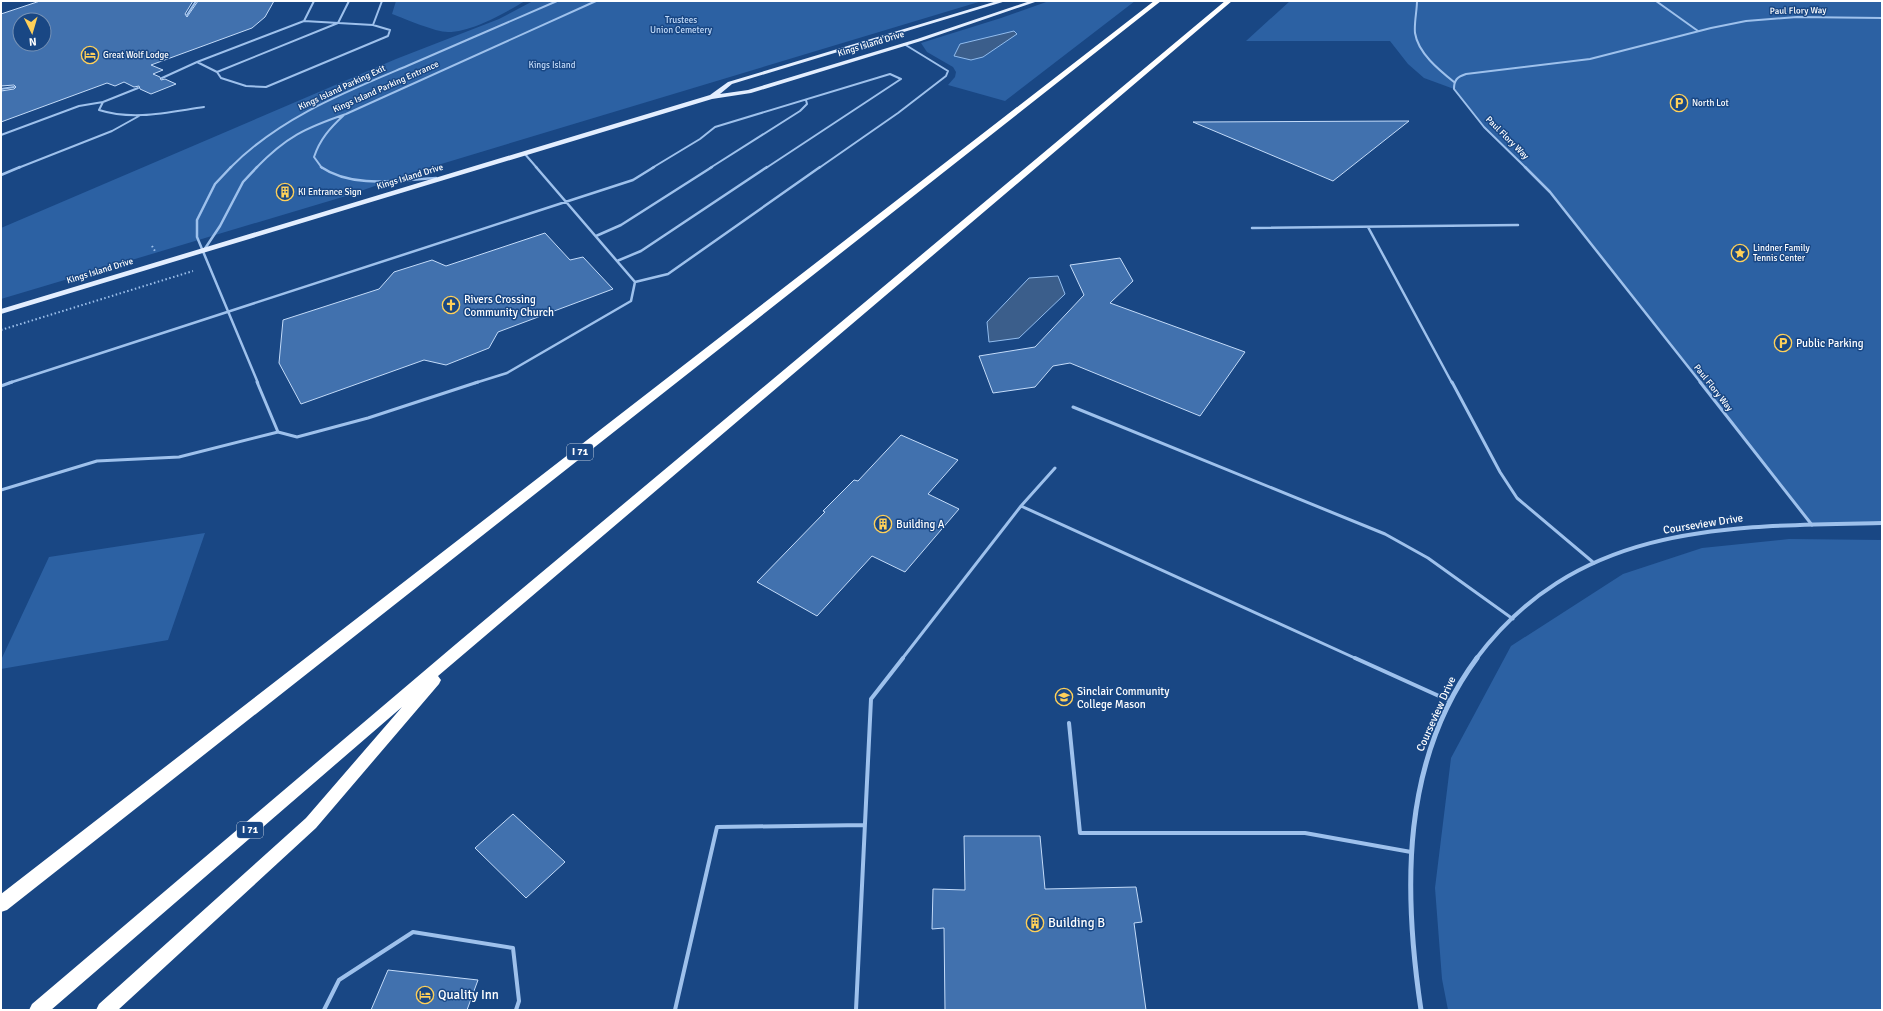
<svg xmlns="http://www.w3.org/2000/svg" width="1883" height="1011" font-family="Signika,sans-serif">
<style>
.green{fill:#2c61a3}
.water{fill:#3b5e8b;stroke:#91bcee}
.building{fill:#4171ae;stroke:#c3dbf9;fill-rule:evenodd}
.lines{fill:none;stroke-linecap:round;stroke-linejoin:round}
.path{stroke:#9ec1ec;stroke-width:2;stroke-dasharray:1.5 2.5;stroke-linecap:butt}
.service-far3{stroke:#9ec1ec;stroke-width:2}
.service-far2{stroke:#9ec1ec;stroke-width:2.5}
.service-far1{stroke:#9ec1ec;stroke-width:3}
.service{stroke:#9ec1ec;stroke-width:4}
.minor-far1{stroke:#9ec1ec;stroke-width:4}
.minor{stroke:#9ec1ec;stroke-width:5}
.primary{fill:#e3eeff;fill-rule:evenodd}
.motorway{fill:#fff;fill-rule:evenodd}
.labels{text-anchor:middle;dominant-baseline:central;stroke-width:3;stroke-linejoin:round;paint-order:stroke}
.far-street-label{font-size:9px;fill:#fff;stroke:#194784}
.far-park-label{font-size:9px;fill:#c3dbf9;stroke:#194784}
.far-poi-label{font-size:9px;fill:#fff;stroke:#194784;text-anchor:start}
.shield{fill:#194784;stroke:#bac8da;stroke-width:1}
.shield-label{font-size:10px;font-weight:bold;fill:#fff}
.poi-label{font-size:11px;fill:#fff;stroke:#194784;text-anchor:start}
.street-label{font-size:11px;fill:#fff;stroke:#194784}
.near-poi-label{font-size:13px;fill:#fff;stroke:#194784;text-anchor:start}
</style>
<rect width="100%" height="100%" fill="#194784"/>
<path class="green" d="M396,1h129c-20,12 -53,31 -77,31 -13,0 -42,-13 -56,-18z
M533,1h449l-564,170 -72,25 -345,103v-71l395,-169 103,-40z
M1049,1h86l-130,100 -57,-16 7,-8 1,-5 -3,-5 -26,-15 -6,-9 80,-25z
M1290,1h592v522l-70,2 -262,-333 -66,-64 -30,-39 -30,-11 -16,-14 -18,-23h-144z
M205,533l-37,107 -167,29v-9l48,-103z
M1789,539l93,1v470h-434l-6,-31 -7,-91 16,-130 60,-112 112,-72 79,-26z"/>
<path class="water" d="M1014,31l3,3 -34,23 -12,3 -17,-4 6,-12z
M1058,276l7,18 -46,44 -30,4 -2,-20 42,-44z"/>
<path class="building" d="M40,1h153l-8,13 2,3 11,-16h76l-9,16 -13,11 -101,37 12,5 -10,4 7,3 1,3 4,-1 11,5 -25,10 -11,-5 -1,-3 -5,1 -10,-5 -9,4 -8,-3 -106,39v-31l13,-2 2,-2 -2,-2 -13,1v-72zM20,20h24v24h-24z
M1409,121l-76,60 -140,-59z
M545,233l25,27 13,-3 30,32 -115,43 -9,16 -43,17 -22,-5 -123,44 -22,-41 4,-43 96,-31 15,-17 38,-12 14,6z
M1120,258l13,23 -23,22 135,49 -45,64 -130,-53 -17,3 -18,21 -42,6 -14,-37 56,-9 49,-52 -14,-30z
M901,435l57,25 -30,34 31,15 -54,63 -33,-16 -55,60 -60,-34 68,-70 -2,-1 31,-31 4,1z
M513,814l52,48 -39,36 -51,-50z
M964,836h76l5,53 91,-2 6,35 -8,1 12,87h-201l-1,-82 -12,1 1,-40 32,1z
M388,970l90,10 -11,30h-96z"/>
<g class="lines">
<path class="path" d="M152,246l3,5
M1,330l192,-59"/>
<path class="service-far3" d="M1417,1c0,10 -3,21 -2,32 3,20 24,37 39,49
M1656,1l42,30
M187,15l9,-14
M373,25l9,-24
M197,62l20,10 4,6 25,8 20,1 122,-51 2,-6 -17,-5 -69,-4
M217,72l121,-49 11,-22
M162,78l35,-16 107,-41 10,-20
M138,88l-35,14 -4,8c35,11 70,2 105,-3
M1,89l13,-2
M1,135l78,-29 24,-4
M524,153l13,15
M18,168l94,-37 27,-15
M230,168c49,-50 113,-75 177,-102 50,-22 100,-43 150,-65
M256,168c30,-31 49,-40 90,-54l250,-113
M322,168l-8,-11c6,-18 16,-29 30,-42
M652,168l48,-29 15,-12 175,-53 11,5 -135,89
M710,168l90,-57 7,-7 -1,-4
M819,168l79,-55 48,-37 2,-5 -44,-27
M1526,168l-42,-41 -30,-38c0,-9 3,-12 12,-15l124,-15 121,-31 35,-7 51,-4 85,1"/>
<path class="service-far2" d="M231,167l-16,17 -18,36v17l61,146
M321,167c32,22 78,13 115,11
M1525,167l25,25 151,191
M1,175l19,-8
M1368,227l84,156
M1252,228l266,-3
M596,236l25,-11 91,-58
M204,250l16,-24 23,-44 14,-15
M617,261l24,-10 126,-84
M635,282l33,-8 152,-107
M9,383l624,-203 21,-13
M475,383l32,-10 124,-72 4,-19 -99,-115"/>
<path class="service-far1" d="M257,382l21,50
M1452,382l48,90 17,26 77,65
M1700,382l112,143
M1,386l11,-4
M1073,407l312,127 43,24 85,61
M1,490l96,-29 82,-4 99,-25 19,5 71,-19 110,-36
M1021,506l336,153
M902,659l119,-153 34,-38"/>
<path class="service" d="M1355,658l95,43
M1069,723l11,110h225l106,19
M324,1010l15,-30 74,-48 100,16 6,53 -3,9
M675,1010l42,-183 148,-2
M856,1010l15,-311 32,-41"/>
<path class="minor-far1" d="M1476,659c102,-137 253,-133 406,-136"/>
<path class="minor" d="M1421,1010c-18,-120 -20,-250 56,-352"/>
<path class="primary" d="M997,1h9l-274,83 -12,10 28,-4 169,-51 113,-38h8l-117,40 -170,52 -39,6 -711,215v-5l709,-214 18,-13z"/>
<path class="motorway" d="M1154,1h7l-1154,909 -6,2v-18z
M1225,1h7l-794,675 3,4 -2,4 -123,144 -198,182h-22l3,-6 207,-186 96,-111 -351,303h-22l3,-6 424,-360z"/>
</g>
<defs>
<symbol id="hotel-ring" viewBox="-11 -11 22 22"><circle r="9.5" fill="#194784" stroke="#ffd059" stroke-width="1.5"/><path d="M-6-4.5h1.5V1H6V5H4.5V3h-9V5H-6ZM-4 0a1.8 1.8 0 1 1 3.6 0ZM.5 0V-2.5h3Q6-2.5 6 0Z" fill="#ffd059"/></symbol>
<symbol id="parking-ring" viewBox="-11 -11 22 22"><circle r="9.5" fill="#194784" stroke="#ffd059" stroke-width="1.5"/><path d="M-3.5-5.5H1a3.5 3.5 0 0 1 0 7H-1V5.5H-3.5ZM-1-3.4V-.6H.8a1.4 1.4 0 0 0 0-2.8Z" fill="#ffd059"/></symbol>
<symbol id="building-ring" viewBox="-11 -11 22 22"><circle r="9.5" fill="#194784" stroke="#ffd059" stroke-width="1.5"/><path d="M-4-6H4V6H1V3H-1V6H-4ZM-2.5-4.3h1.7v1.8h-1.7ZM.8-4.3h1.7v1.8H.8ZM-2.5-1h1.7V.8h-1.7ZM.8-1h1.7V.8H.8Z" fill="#ffd059"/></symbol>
<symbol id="sight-ring" viewBox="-11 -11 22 22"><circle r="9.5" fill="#194784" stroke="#ffd059" stroke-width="1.5"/><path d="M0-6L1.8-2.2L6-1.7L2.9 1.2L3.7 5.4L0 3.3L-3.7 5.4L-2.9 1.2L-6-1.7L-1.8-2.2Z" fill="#ffd059"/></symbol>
<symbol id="church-ring" viewBox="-11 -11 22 22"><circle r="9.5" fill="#194784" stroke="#ffd059" stroke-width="1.5"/><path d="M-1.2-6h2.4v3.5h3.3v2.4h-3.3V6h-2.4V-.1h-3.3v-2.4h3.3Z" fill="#ffd059"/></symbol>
<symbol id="university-ring" viewBox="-11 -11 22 22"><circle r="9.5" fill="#194784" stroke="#ffd059" stroke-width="1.5"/><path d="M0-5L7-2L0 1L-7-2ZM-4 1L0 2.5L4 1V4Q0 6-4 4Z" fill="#ffd059"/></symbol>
</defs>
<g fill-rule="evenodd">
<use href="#hotel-ring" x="80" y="45" width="20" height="20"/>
<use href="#parking-ring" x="1669" y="93" width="20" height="20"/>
<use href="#building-ring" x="275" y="182" width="20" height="20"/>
<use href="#sight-ring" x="1730" y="243" width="20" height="20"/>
<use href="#church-ring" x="441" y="295" width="20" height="20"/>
<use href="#parking-ring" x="1773" y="333" width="20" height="20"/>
<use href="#building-ring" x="873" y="514" width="20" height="20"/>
<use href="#university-ring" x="1054" y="687" width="20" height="20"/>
<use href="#building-ring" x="1025" y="913" width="20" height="20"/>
<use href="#hotel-ring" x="415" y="985" width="20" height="20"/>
</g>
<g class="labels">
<g class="far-street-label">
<text transform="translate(1798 11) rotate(-1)">Paul Flory Way</text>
<text transform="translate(871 44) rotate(-17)">Kings Island Drive</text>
<text transform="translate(386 87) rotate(-24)">Kings Island Parking Entrance</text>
<text transform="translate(342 88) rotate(-25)">Kings Island Parking Exit</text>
<text transform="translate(1507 138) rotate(45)">Paul Flory Way</text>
<text transform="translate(410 177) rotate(-17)">Kings Island Drive</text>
<text transform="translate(100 271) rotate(-17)">Kings Island Drive</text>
<text transform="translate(1713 388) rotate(52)">Paul Flory Way</text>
</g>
<g class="far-park-label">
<text x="681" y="20">Trustees<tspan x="681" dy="10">Union Cemetery</tspan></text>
<text x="552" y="65">Kings Island</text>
</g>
<g class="far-poi-label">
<text x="103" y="55">Great Wolf Lodge</text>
<text x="1692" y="103">North Lot</text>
<text x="298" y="192">KI Entrance Sign</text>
<text x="1753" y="248">Lindner Family<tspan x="1753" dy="10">Tennis Center</tspan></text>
</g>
<g class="shield">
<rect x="567" y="444" width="26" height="16" rx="3"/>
<rect x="237" y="822" width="26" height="16" rx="3"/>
</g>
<g class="shield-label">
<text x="580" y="452">I 71</text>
<text x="250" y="830">I 71</text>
</g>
<g class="poi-label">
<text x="464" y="299">Rivers Crossing<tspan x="464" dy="13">Community Church</tspan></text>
<text x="1796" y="343">Public Parking</text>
<text x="896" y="524">Building A</text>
<text x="1077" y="691">Sinclair Community<tspan x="1077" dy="13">College Mason</tspan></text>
</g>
<g class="street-label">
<text transform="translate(1703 524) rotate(-9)">Courseview Drive</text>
<text transform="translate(1436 714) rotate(-66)">Courseview Drive</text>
</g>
<g class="near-poi-label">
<text x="1048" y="923">Building B</text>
<text x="438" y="995">Quality Inn</text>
</g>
</g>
<rect width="1883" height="1011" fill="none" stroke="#ffffff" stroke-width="4"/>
<g transform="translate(32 32) rotate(175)"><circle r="19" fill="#194784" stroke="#7591b5"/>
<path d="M0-3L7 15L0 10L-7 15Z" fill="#ffd059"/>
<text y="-6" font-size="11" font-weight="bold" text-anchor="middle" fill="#ffffff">N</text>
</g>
</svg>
